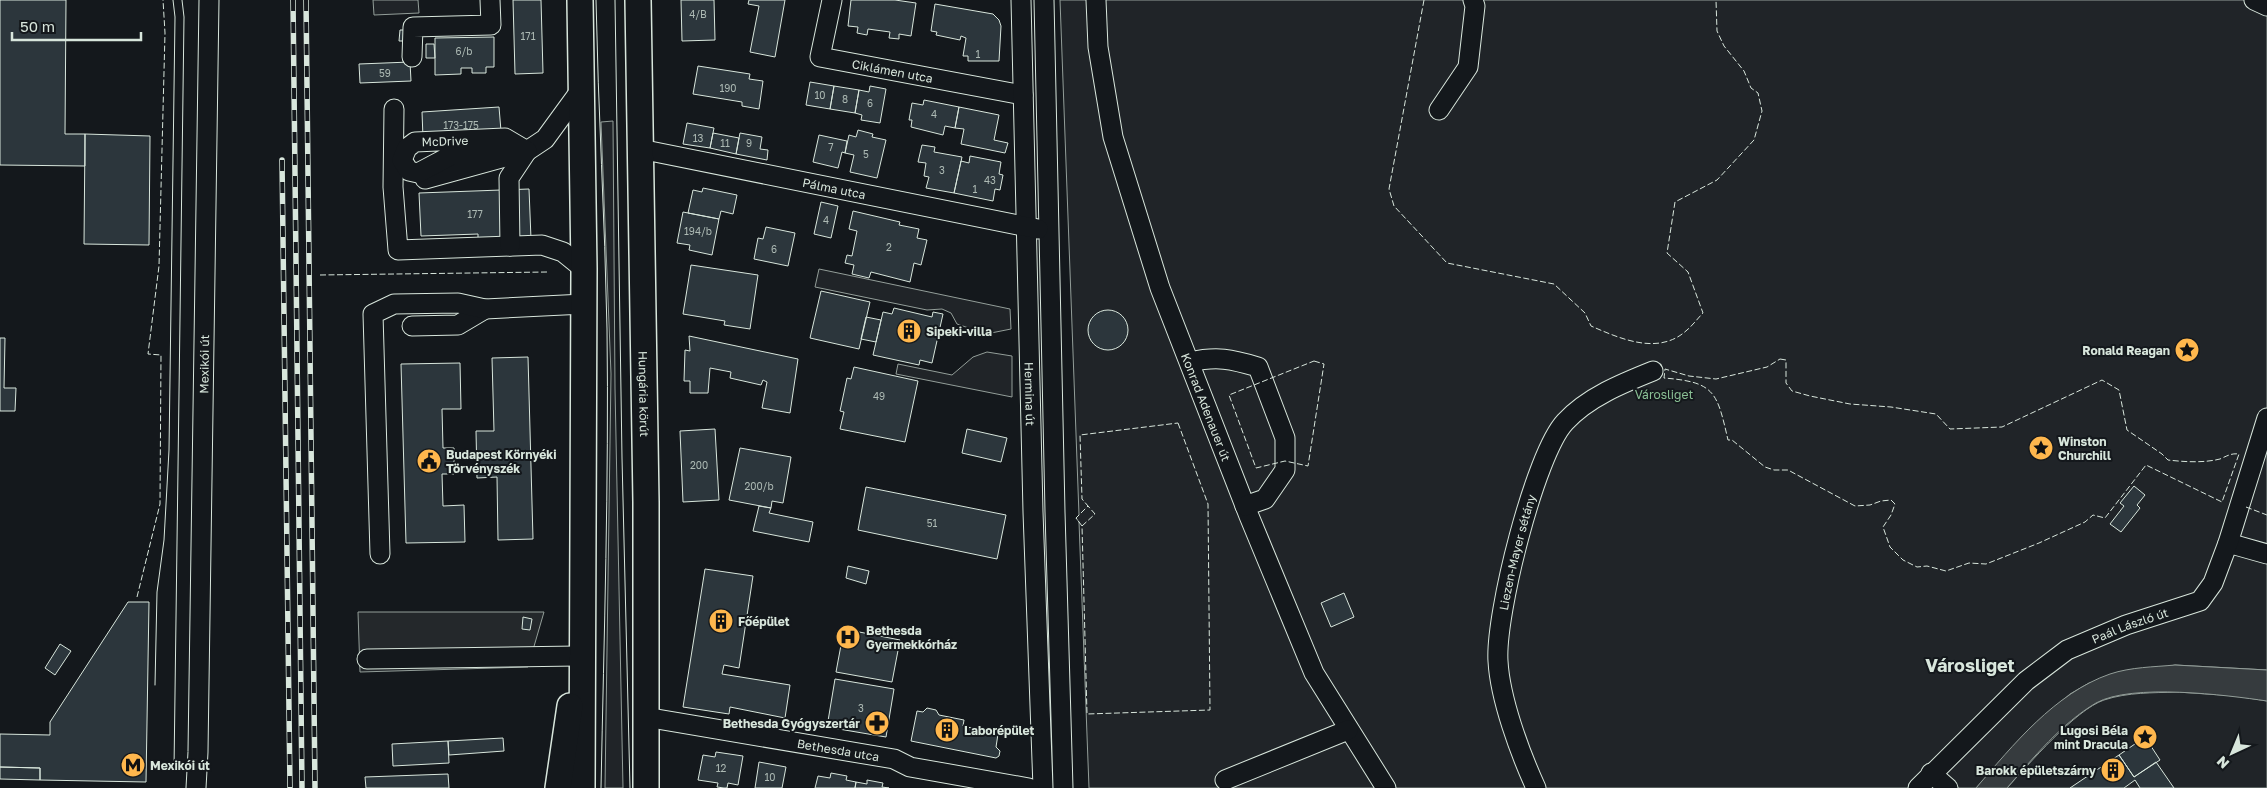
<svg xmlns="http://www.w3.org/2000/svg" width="2267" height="788" font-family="'Golos Text',sans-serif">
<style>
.green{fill:#202428;stroke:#939e99}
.parking{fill:#24282b;stroke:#939e99}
.water{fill:#363b3e;stroke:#939e99}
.building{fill:#2c363c;stroke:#d8e6dc}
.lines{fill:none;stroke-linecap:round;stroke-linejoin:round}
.minor-casing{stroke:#d8e6dc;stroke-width:21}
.major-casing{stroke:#d8e6dc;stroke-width:28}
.minor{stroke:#14181c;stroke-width:19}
.major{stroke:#14181c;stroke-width:25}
.tram{stroke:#d8e6dc;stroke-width:1}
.rail-casing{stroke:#d8e6dc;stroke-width:5.5}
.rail{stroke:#14181c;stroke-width:4;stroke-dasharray:11;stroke-linecap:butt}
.fence{stroke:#d8e6dc;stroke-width:1;stroke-dasharray:6 2.5;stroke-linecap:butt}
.labels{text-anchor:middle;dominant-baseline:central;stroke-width:4;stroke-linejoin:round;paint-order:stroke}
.number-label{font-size:10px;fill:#adbab4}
.street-label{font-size:12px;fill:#d8e6dc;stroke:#14181c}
.poi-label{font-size:12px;font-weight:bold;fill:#d8e6dc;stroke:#14181c;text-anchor:start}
.park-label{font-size:12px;fill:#8ac095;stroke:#14181c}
.district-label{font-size:18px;font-weight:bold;fill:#d8e6dc;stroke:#14181c}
</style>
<rect width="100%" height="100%" fill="#14181c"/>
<path class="green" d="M373,0h45l1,13 -45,2z
M1060,0h1207v670l-92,-5 -86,18 -19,11 -35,31 -59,63h-887l-10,-266 -3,-4 3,-3z
M613,121l2,267 8,400h-18l6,-414 -10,-252z
M819,269l191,40 1,20 -25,5 -29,-10 -6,-11 -9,-4 -15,1 -112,-23z
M987,352l25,4v41l-116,-23 2,-10 54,11 21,-18z
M2177,692l59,4 31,5v87h-260c22,-24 68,-78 97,-88 24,-8 49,-7 73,-8z"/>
<path class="parking" d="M358,612h186l-16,55 -168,5z"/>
<path class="water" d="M2175,665l92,5v31c-41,-6 -135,-18 -171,2 -34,20 -63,55 -89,85h-31c37,-43 79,-95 134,-114 21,-7 44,-7 65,-9z"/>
<path class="building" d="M0,0h66l-1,134h20v32l-85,-1z
M513,0h28l2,73 -28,1z
M681,0h33l1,40 -33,1z
M749,0h36l-10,57 -25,-5 9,-46 -11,-2z
M851,0h44l21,3 -5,33 -12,-2v5l-10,-1 1,-6 -22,-3 -1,6 -10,-2 1,-6 -10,-1z
M935,4l58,10 6,6 2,6 -2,35h-31v-5h-5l3,-18 -5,-2 -1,4 -24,-5 1,-3 -6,-1z
M400,30h5l-1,11h-5z
M494,37v30h-8v6h-14v-5h-11v6l-26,1v-37z
M426,44h8l1,14h-9z
M410,62l1,19 -51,2 -1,-19z
M698,66l52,8 -1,5 14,2 -4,28 -17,-3v-4l-49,-8z
M810,82l24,4 -4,23 -24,-4z
M834,86l25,4 -4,23 -25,-4z
M870,86l16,3 -6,34 -19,-3 1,-5 -7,-2 4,-23 10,2z
M924,100l35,7 -4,21 -10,-2 -2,9 -32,-8 1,-7h-3l3,-17 11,2z
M499,107l3,36 -79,-5 -1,-26z
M959,107l40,8 -5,25 14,3 -3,10 -44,-9 3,-15 -9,-1z
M687,123l27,5 -4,20 -27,-4z
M858,130l15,4 -1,3 14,3 -9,38 -27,-6 4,-17 -9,-2 4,-18 7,2z
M713,133l26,5 -3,16 -26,-6z
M740,133l22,4 -2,12 8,1 -1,10 -31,-6z
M85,134l65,2 -1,109 -65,-1z
M819,135l28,6 -2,12 -3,-1 -4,16 -25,-6z
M922,145l13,2 -1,5 28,5 -8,36 -28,-5 3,-11 -5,-1 2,-13 -8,-1z
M970,156l31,6 -2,12 4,1 -3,15 -5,-1 -2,12 -39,-8 7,-32 8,2z
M703,188l34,7 -4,19 -12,-3 -2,8 -31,-6 5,-23 9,2z
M529,189l2,50 -53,2v-7l-57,2 -2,-43z
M821,202l17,4 -7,32 -17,-4z
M853,211l47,11 -1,3 20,4 -2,9 10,2 -6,25 -7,-2 -4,19 -39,-10 -2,6 -17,-4 2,-9 -9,-2 2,-8 5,1 5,-25 -8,-2z
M683,212l36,7 -7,36 -23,-5 1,-5 -13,-2z
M766,227l29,6 -7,33 -34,-7 4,-21 5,1z
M691,265l67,10 -8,54 -26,-4 1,-4 -42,-7z
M821,291l49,11 -11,47 -49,-11z
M894,308l38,9 1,-5 10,2 -11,49 -12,-3 -1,5 -46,-10 10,-43 9,2z
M1088 330a20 20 0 1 1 40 0a20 20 0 1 1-40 0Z
M866,317l15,3 -5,22 -15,-3z
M689,336l109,23 -8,54 -28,-5 5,-26 -4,-2 -2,5 -31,-7 1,-6 -21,-4 -2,25h-18v-12h-6l1,-31 5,1z
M0,338h5l-1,50h12l-1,23h-15z
M528,357l5,182 -35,1 -1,-63 -20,1 -1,-47h18l-2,-73z
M460,363l1,46h-19l1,39h11v26h-12l1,32 21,-1 1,37 -59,1 -5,-179z
M854,367l64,14 -13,61 -65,-13 4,-17 -4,-1 7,-33 4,1z
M715,429l4,71 -36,2 -3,-71z
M967,429l40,9 -6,24 -39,-9z
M740,448l51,9 -8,46 -11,-2 -1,7 -42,-8z
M2134,486l11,9 -8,10 3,3 -19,24 -11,-8 14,-18 -4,-3z
M866,487l140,28 -9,44 -139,-29z
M759,506l12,2 -2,5 44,9 -4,20 -56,-11z
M848,566l21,5 -3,13 -20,-6z
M705,569l48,7 -14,92 -15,-3 -2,9 68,11 -5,33 -55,-11 -1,7 -46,-7z
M1344,593l10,24 -23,10 -10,-24z
M128,602h21l-3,180 -106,-2v-12l-40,-1v-33l50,1v-13z
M523,617l9,2 -2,11 -8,-1z
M844,629l56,11 -8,42 -56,-10z
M60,644l11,7 -16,24 -10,-7z
M835,679l59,10 -8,48 -59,-10z
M927,708l9,2 3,5 25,5 -1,6 35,8 -2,13 4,4 -1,5 -3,2 -85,-17 6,-30 6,1z
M2145,737l15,23 -26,17 -15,-22z
M503,738l1,13 -55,4 -1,-14z
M448,741l1,22 -56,3 -1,-22z
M716,752l27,4 -5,29 -10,-2 -1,5h-3l-7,-1 1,-4 -20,-3 5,-25 12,2z
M2119,755l15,22 22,-15 18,26h-34l-5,-8 -11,8h-54z
M759,762l27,5 -4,21h-27z
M0,767l40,1v12l-40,-1z
M831,773l16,3 -1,4 10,2 -1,6h-40l3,-12 12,2z
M448,774l1,14h-83l-1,-11z
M867,780l16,3 -1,4 7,1h-34l1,-6 11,2z"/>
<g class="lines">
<defs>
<g id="minor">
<path id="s1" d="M832,0l-12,57 203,38"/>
<path id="s2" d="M1021,0l12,512 10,276"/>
<path d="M1044,0l11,512 8,276"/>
<path id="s3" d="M1096,0l2,47 15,90 47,151 89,228 65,157 72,115"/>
<path d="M2254,0l13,6"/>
<path d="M412,57l1,-30 78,-2 -1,-25"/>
<path d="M394,109l-1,78 5,63 144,-5 21,7 21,17"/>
<path d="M1439,110l29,-43 7,-61 -2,-6"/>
<path id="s4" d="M640,149l398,80"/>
<path d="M425,179l102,-28 18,-12 35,-48"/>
<path d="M510,246l-1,-68 18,-27 -22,-13 -90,4 -8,6 -5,12 7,11 9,2 34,-18h63"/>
<path d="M412,326l46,-1 27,-16"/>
<path d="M1190,362c27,-6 41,-3 68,5l27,71v32l-20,29 -20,7"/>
<path d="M2228,543l39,11"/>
<path d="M380,554l-7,-240 21,-10 64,-1 27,6 99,-5"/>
<path d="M367,659l210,-3"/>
<path id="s5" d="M645,717l249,42 16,8 119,21"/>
<path d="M1931,773l17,15"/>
<path d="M1225,780l123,-50"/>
<path id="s6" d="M196,788l2,-36 11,-752"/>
<path id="s7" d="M1536,788c-16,-35 -36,-89 -38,-127 -3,-46 37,-207 67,-239 23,-25 58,-39 88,-51"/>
<path id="s8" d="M1918,788l108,-107 41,-31 59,-25 74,-24 13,-18 15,-40 39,-125"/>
</g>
<g id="major">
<path d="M580,0l4,269 -2,519"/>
<path id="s9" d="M638,0l8,502v286"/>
<path d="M558,788l12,-82"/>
</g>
</defs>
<use href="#minor" class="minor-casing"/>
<use href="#major" class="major-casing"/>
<use href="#minor" class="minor"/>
<use href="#major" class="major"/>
<path class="tram" d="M596,0c2,110 9,219 11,329 2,153 -3,306 -6,459
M615,0l7,458 8,330
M155,685l2,-93 7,-52 5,-90 6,-433 -2,-17
M174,769l10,-752 -2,-17"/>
<defs>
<path id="rail" d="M293,0l9,788
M306,0l9,788
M282,160l8,628"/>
</defs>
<use href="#rail" class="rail-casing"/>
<use href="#rail" class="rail"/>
<path class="fence" d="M1424,0l-35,189 5,17 53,57 107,21 31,29 6,13c30,13 68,30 96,4 6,-5 11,-12 16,-17l-15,-41 -21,-19 8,-51 42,-22 37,-40 8,-29 -4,-18 -7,-5 -7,-17 -20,-25 -7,-15 -1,-31
M320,275l227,-3
M1780,359l6,1v23l6,8 18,5 40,8 41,3 45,7 14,15 52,-2 100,-47 17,10 8,40 35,24 6,6c17,2 36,3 52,-1 7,-3 11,-6 19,-5l-17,48 -76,-37 -41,53 -12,-3 -8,7 -46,21 -53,21 -17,-1 -23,8 -19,-5 -10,1 -14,-7 -13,-13 -7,-20 8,-12 4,-11 -4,-4 -10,1 -11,4 -15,1 -67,-36h-14l-9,-3 -33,-27h-4c-11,-48 -13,-58 -64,-62l1,-9 24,7 27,3 51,-12z
M1314,361l10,3 -16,102 -23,-5 -29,7 -27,-73z
M1178,423l30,81 2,206 -123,4 -5,-188 -6,-8 12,-12 -6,-7 -2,-64z
M2246,507l21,8
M1082,526l13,-12 -7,-8
M137,597l23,-93 1,-149 -13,-1 11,-88 6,-233 -2,-33"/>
</g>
<defs>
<symbol id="building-disc" viewBox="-11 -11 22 22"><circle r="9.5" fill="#ffb74d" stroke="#14181c"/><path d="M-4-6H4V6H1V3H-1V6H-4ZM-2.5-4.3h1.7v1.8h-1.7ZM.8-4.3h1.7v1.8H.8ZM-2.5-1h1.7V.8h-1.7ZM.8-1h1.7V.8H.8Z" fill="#111"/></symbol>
<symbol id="sight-disc" viewBox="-11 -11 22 22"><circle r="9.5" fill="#ffb74d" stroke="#14181c"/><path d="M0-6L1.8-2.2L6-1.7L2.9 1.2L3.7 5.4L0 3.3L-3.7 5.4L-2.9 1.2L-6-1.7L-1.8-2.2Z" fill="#111"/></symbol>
<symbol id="civic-disc" viewBox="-11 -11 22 22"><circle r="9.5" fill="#ffb74d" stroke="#14181c"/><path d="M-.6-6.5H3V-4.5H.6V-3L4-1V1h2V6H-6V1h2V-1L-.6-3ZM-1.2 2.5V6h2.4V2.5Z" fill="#111"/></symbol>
<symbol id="hospital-disc" viewBox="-11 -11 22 22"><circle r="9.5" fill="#ffb74d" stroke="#14181c"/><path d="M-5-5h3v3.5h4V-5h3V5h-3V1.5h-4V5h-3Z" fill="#111"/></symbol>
<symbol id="pharmacy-disc" viewBox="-11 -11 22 22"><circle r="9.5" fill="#ffb74d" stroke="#14181c"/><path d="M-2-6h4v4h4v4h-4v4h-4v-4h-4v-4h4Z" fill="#111"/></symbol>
<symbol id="metro-disc" viewBox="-11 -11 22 22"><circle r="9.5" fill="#ffb74d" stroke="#14181c"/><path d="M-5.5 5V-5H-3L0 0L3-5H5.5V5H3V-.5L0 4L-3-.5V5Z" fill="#111"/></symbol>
</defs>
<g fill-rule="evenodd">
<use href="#building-disc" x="895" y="317" width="28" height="28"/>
<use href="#sight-disc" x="2173" y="336" width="28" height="28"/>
<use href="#sight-disc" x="2027" y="434" width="28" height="28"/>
<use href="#civic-disc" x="415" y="447" width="28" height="28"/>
<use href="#building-disc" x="707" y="607" width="28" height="28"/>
<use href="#hospital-disc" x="834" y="623" width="28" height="28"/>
<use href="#pharmacy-disc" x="863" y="709" width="28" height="28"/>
<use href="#building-disc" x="933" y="716" width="28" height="28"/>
<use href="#sight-disc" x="2131" y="723" width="28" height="28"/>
<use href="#metro-disc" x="119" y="751" width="28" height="28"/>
<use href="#building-disc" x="2099" y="756" width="28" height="28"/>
</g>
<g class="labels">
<g class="number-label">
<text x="698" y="14">4/B</text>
<text x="528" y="36">171</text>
<text x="464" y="51">6/b</text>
<text x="978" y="54">1</text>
<text x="385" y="73">59</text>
<text x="728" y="88">190</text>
<text x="820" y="95">10</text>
<text x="845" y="99">8</text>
<text x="870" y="103">6</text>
<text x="934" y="114">4</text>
<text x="461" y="125">173-175</text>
<text x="698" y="138">13</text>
<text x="725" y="143">11</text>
<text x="749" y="143">9</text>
<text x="831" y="147">7</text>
<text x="866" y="154">5</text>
<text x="942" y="170">3</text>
<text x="990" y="180">43</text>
<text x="975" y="189">1</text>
<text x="475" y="214">177</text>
<text x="826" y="220">4</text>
<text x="698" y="231">194/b</text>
<text x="889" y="247">2</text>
<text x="774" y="249">6</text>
<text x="879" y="396">49</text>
<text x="699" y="465">200</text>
<text x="759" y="486">200/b</text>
<text x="932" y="523">51</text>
<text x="861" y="708">3</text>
<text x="721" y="768">12</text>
<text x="770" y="777">10</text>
</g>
<g class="street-label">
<text stroke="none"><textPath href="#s1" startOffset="132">Ciklámen utca</textPath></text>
<text transform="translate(445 141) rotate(-2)">McDrive</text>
<text stroke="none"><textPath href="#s4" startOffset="198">Pálma utca</textPath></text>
<text stroke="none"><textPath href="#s6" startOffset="424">Mexikói út</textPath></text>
<text stroke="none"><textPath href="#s9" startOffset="394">Hungária körút</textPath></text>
<text stroke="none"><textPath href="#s2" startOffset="394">Hermina út</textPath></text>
<text stroke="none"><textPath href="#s3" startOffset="424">Konrad Adenauer út</textPath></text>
<text stroke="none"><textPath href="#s7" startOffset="244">Liezen-Mayer sétány</textPath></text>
<text stroke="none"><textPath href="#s8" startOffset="271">Paál László út</textPath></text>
<text stroke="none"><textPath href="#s5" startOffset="196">Bethesda utca</textPath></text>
</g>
<g class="poi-label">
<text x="926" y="331">Sipeki-villa</text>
<text x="2170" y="350" text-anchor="end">Ronald Reagan</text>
<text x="2058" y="441">Winston<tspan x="2058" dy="14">Churchill</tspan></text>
<text x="446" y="454">Budapest Környéki<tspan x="446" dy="14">Törvényszék</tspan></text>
<text x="738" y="621">Főépület</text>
<text x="866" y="630">Bethesda<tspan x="866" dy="14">Gyermekkórház</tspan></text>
<text x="860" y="723" text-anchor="end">Bethesda Gyógyszertár</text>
<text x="964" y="730">Laborépület</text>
<text x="2128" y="730" text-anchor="end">Lugosi Béla<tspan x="2128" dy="14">mint Dracula</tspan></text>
<text x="150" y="765">Mexikói út</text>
<text x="2096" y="770" text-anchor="end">Barokk épületszárny</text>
</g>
<g class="park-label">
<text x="1664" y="394">Városliget</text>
</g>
<g class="district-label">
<text x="1970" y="665">Városliget</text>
</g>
</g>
<g transform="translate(2232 753) rotate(224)" stroke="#14181c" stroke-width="4" paint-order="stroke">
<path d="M0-4L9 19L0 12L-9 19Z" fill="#d8e6dc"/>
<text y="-8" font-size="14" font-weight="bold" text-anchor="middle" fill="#d8e6dc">N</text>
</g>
<path d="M12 32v8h129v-8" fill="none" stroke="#d8e6dc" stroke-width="2.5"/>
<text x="20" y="32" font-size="15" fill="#d8e6dc" stroke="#14181c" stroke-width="4" paint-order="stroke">50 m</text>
</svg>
